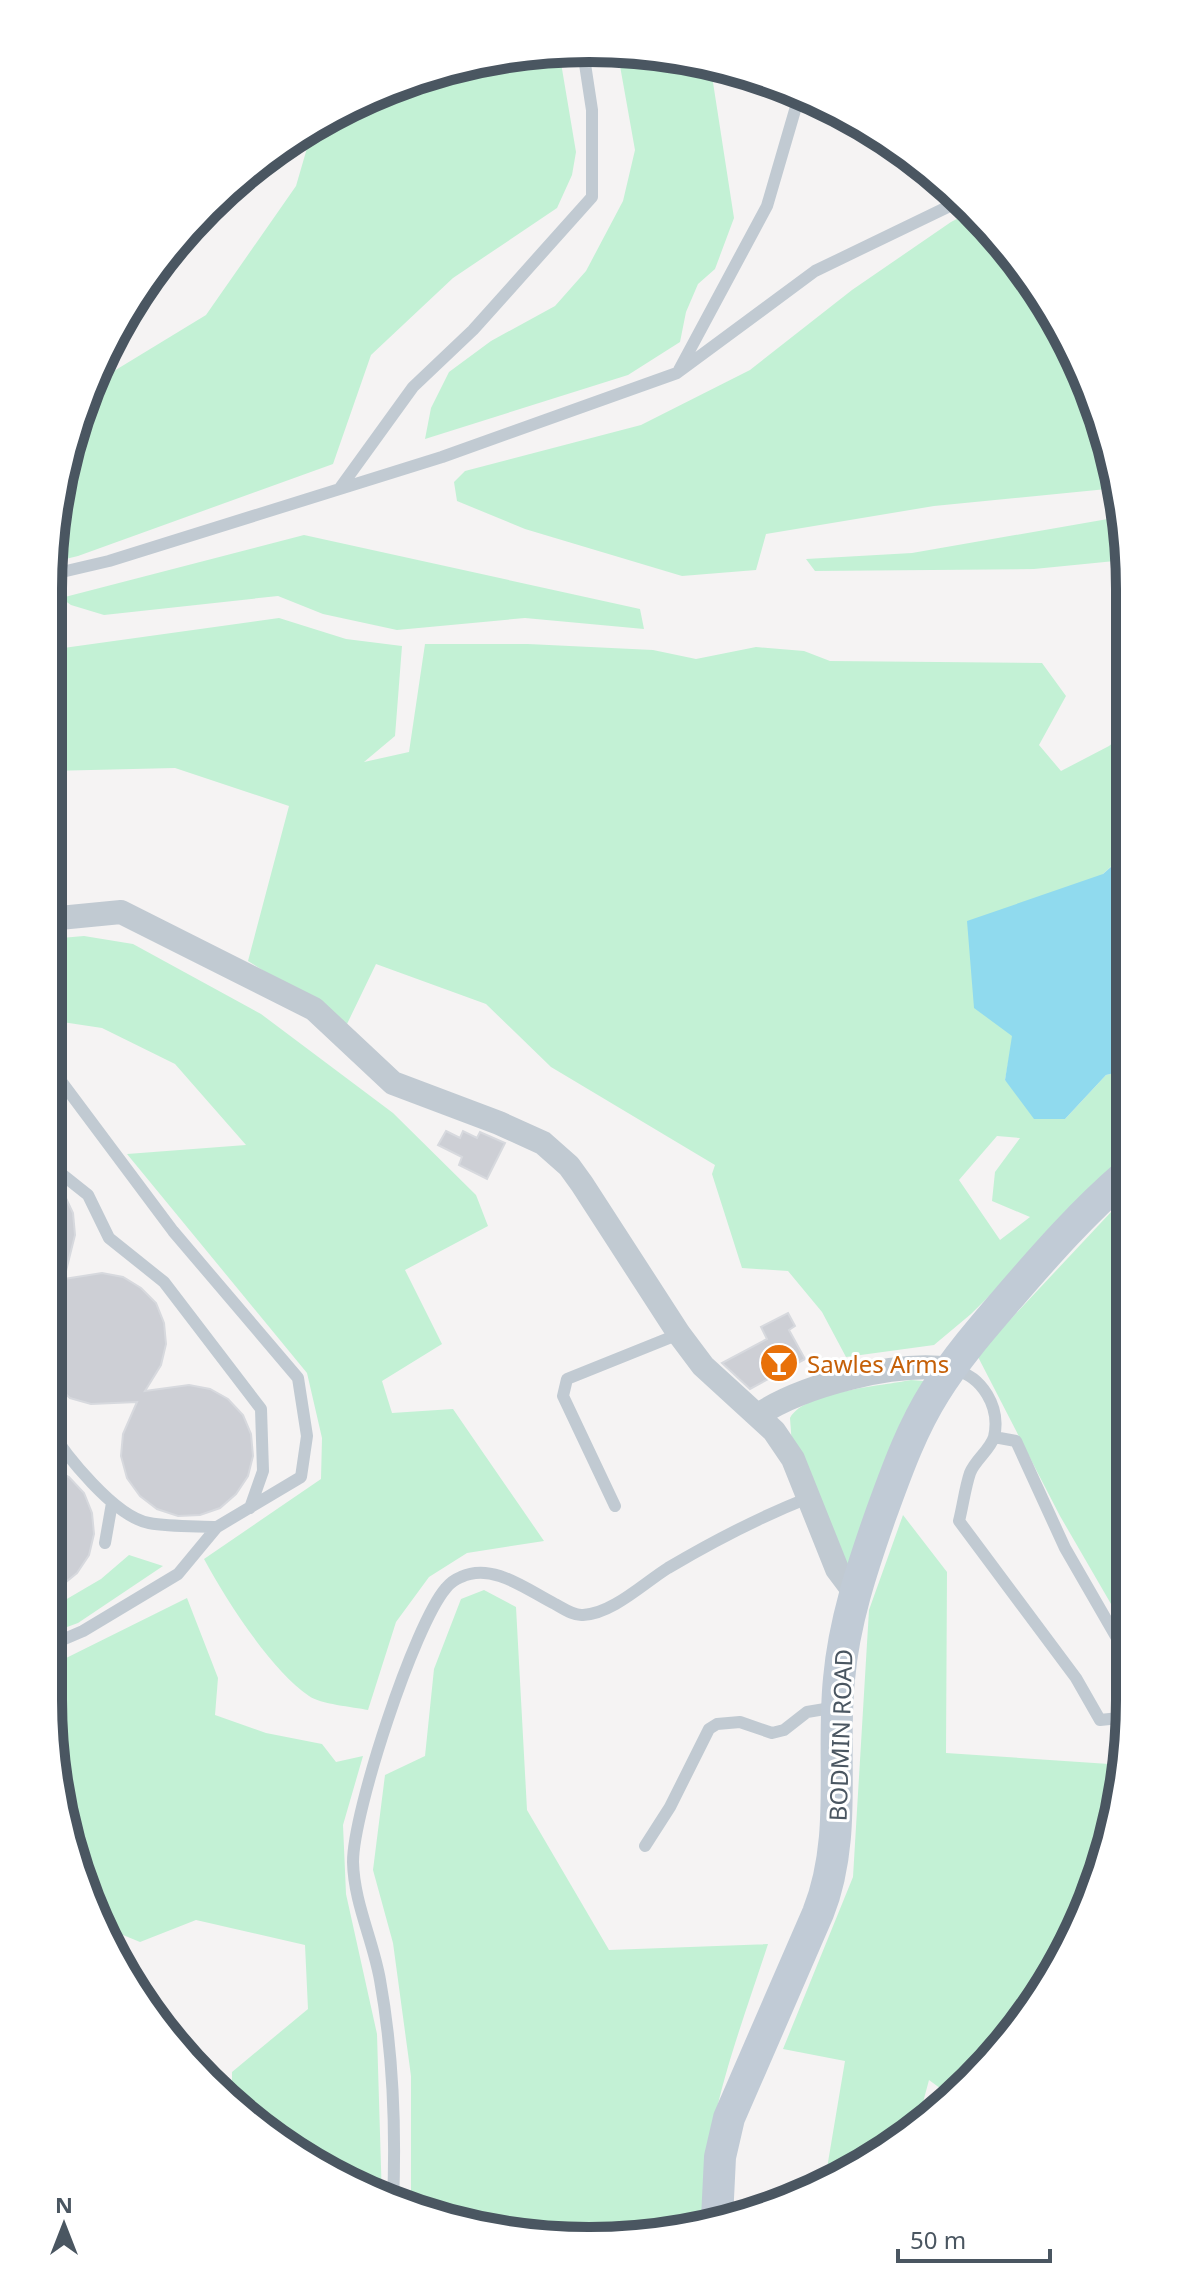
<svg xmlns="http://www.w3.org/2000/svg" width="1178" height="2289" font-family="'Noto Sans',sans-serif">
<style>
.green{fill:#c3f1d5;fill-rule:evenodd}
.water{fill:#90daee}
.building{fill:#cdcfd5;stroke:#d7d9de;stroke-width:2}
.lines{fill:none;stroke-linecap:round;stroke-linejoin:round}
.lane{stroke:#c1cad2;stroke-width:12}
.street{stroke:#c1cad2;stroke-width:24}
.secondary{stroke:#c1cbd6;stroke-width:32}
.labels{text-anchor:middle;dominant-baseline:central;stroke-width:6;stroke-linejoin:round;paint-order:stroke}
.food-label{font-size:24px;fill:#c56008;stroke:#fff;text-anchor:start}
.street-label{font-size:24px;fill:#4a5661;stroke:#fff}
.rim{fill:none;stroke:#4a5661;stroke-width:10}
</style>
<rect width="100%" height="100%" fill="#f5f3f3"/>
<path class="green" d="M617,49l93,14 24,155 -19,51 -17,15 -12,28 -6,30 -52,33 -203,64 6,-31 18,-36 42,-31 64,-35 31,-35 37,-70 12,-51z
M559,51l17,101 -4,23 -15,33 -104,70 -82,77 -38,109 -255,92 -29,7 17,-114 25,-64 115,-70 90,-129 18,-62 101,-47 103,-24z
M970,212l48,48 71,122 28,106 -183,18 -168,28 -10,36 -74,6 -157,-47 -68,-28 -3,-19 11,-11 176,-46 109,-55 102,-80 99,-68z
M1125,516v44l-91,9 -219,2 -9,-12 106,-6z
M304,535l336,74 4,20 -119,-11 -128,12 -74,-16 -45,-18 -174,19 -33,-10 -10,-7z
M279,618l67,21 56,7 -7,90 -31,26 45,-10 16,-108h103l125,6 43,9 60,-12 48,4 26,10 212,2 24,33 -27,49 22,26 48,-25 17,-14v125l-6,1 -17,16 -90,162 -8,44 60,39 41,-44 17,-4 4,-7v96l-156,154 -37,31 -88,12 -24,-45 -34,-41 -46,-3 -30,-94 3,-9 -164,-98 -65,-63 -110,-40 -29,60 -99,-63 41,-155 -114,-38 -126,3v-121zM997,1136l23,2 -25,34 -3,29 38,16 -30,23 -41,-60z
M84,936l49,8 128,70 132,99 83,82 12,31 -83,44 37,74 -60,37 10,32 61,-4 91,132 -77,12 -38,24 -33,45 -28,88c-15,-3 -48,-6 -59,-14 -38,-26 -83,-96 -105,-137l117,-80 1,-41 -15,-65 -180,-219 119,-9 -71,-81 -73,-36 -53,-8v-81z
M1127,1195l2,440 -69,-119 -83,-161z
M911,1380l12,1 2,3 -82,195 -50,-119 -3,-42c15,-27 92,-32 121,-38z
M903,1515l44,57 -1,181 178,12 -12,75 -38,99 -102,143 -20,15 -23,-17 -11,41 -94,65 21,-125 -62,-12 70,-172 16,-267z
M129,1555l34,11 -85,57 -30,11v-24l53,-31z
M484,1590l32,17 11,203 82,140 159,-6c-29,90 -67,182 -64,279l-45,13 -176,-5 -72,-22v-133l-18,-133 -20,-73 12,-95 40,-19 9,-87 27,-70z
M187,1598l31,80 -3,37 51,18 56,11 14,18 27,-6 -20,69 3,69 31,140 5,166 -93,-50 -57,-53v-25l76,-63 -3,-64 -109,-25 -56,22 -34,-14 -29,-54 -29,-174v-33z"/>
<path class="water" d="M1126,857l1,207 -4,7 -17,4 -41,44h-31l-29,-39 7,-44 -38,-28 -7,-87 136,-47 18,-16z"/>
<path class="building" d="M446,1131l14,7 3,-7 14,7 3,-6 25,11 -18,36 -28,-14 3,-8 -24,-12z
M49,1176l15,18 9,19 2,22 -11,44 38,-6 21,4 18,11 15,15 8,20 2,21 -5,21 -16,26 44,-6 21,4 18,10 15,16 8,19 2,22 -5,20 -12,18 -16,14 -20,7 -22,1 -21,-7 -17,-13 -13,-18 -6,-22 2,-22 14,-32 -46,2 -21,-6 -22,-20z
M788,1313l7,13 -6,4 16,29 -55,30 -28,-26 45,-24 -6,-12z
M48,1466l21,11 15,16 8,20 2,21 -5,21 -12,18 -16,13 -13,5z"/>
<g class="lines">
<path class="lane" d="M679,370l88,-164 33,-113
M340,488l73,-101 60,-57 119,-133v-87l-9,-59
M49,575l60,-14 333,-104 235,-84 138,-102 145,-70
M49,1164l39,31 21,43 55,44 97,127 2,62 -13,37
M954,1370c28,6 47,37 40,67 -4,13 -19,23 -24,36 -5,15 -7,32 -11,48l117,157 24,42 29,-3
M48,1426c17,29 67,91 101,97 21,4 46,3 68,4
M994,1437l22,4 49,107 64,111
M615,1506l-52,-110 4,-17 112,-45
M105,1543l7,-40
M48,1646l35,-15 95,-57 39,-47 84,-50 6,-41 -9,-58 -125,-147 -124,-166
M645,1846l25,-39 39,-78 8,-5 23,-2 32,11 12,-3 23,-18 30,-5
M393,2203c3,-74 0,-151 -13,-223 -7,-40 -26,-77 -27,-118 0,-50 61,-237 93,-274 4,-5 10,-9 15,-11 32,-15 66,13 94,27 9,5 19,12 28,11 29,-1 61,-32 85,-47 44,-26 92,-51 140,-70"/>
<path class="street" d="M49,919l72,-7 193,97 79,74 106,40 44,20 26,23 13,18 97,150 24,32 71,65 19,28 44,110 18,24
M758,1415c46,-30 137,-54 192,-46"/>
<path class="secondary" d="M717,2219l3,-62 9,-39 89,-205c30,-75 13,-156 21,-234 5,-57 23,-111 42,-165 15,-41 30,-84 54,-122 21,-34 48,-65 74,-95 37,-43 75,-86 118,-123"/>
</g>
<defs>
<symbol id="bar-disc" viewBox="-11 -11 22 22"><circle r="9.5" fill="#e8710a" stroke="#fff"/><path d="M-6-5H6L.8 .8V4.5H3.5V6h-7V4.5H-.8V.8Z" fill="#fff"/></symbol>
</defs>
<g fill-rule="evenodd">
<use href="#bar-disc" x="757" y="1341" width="44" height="44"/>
</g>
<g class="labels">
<g class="food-label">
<text x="807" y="1363">Sawles Arms</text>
</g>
<g class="street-label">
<text transform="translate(840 1735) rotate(-88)">BODMIN ROAD</text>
</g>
</g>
<path d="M0 0H1178V2289H0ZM589 62H589A527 527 0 0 1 1116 589V1700A527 527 0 0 1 589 2227H589A527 527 0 0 1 62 1700V589A527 527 0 0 1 589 62Z" fill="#fff" fill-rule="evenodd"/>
<path class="rim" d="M589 62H589A527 527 0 0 1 1116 589V1700A527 527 0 0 1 589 2227H589A527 527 0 0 1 62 1700V589A527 527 0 0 1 589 62Z"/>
<g transform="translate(64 2225)" stroke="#ffffff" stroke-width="6" paint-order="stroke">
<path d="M0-6L14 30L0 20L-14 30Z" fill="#4a5661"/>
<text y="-12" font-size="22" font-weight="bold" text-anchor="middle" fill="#4a5661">N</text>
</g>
<path d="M898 2249v12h152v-12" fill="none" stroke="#4a5661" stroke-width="4"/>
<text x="910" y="2249" font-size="24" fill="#4a5661" stroke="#ffffff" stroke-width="6" paint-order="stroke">50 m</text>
</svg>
